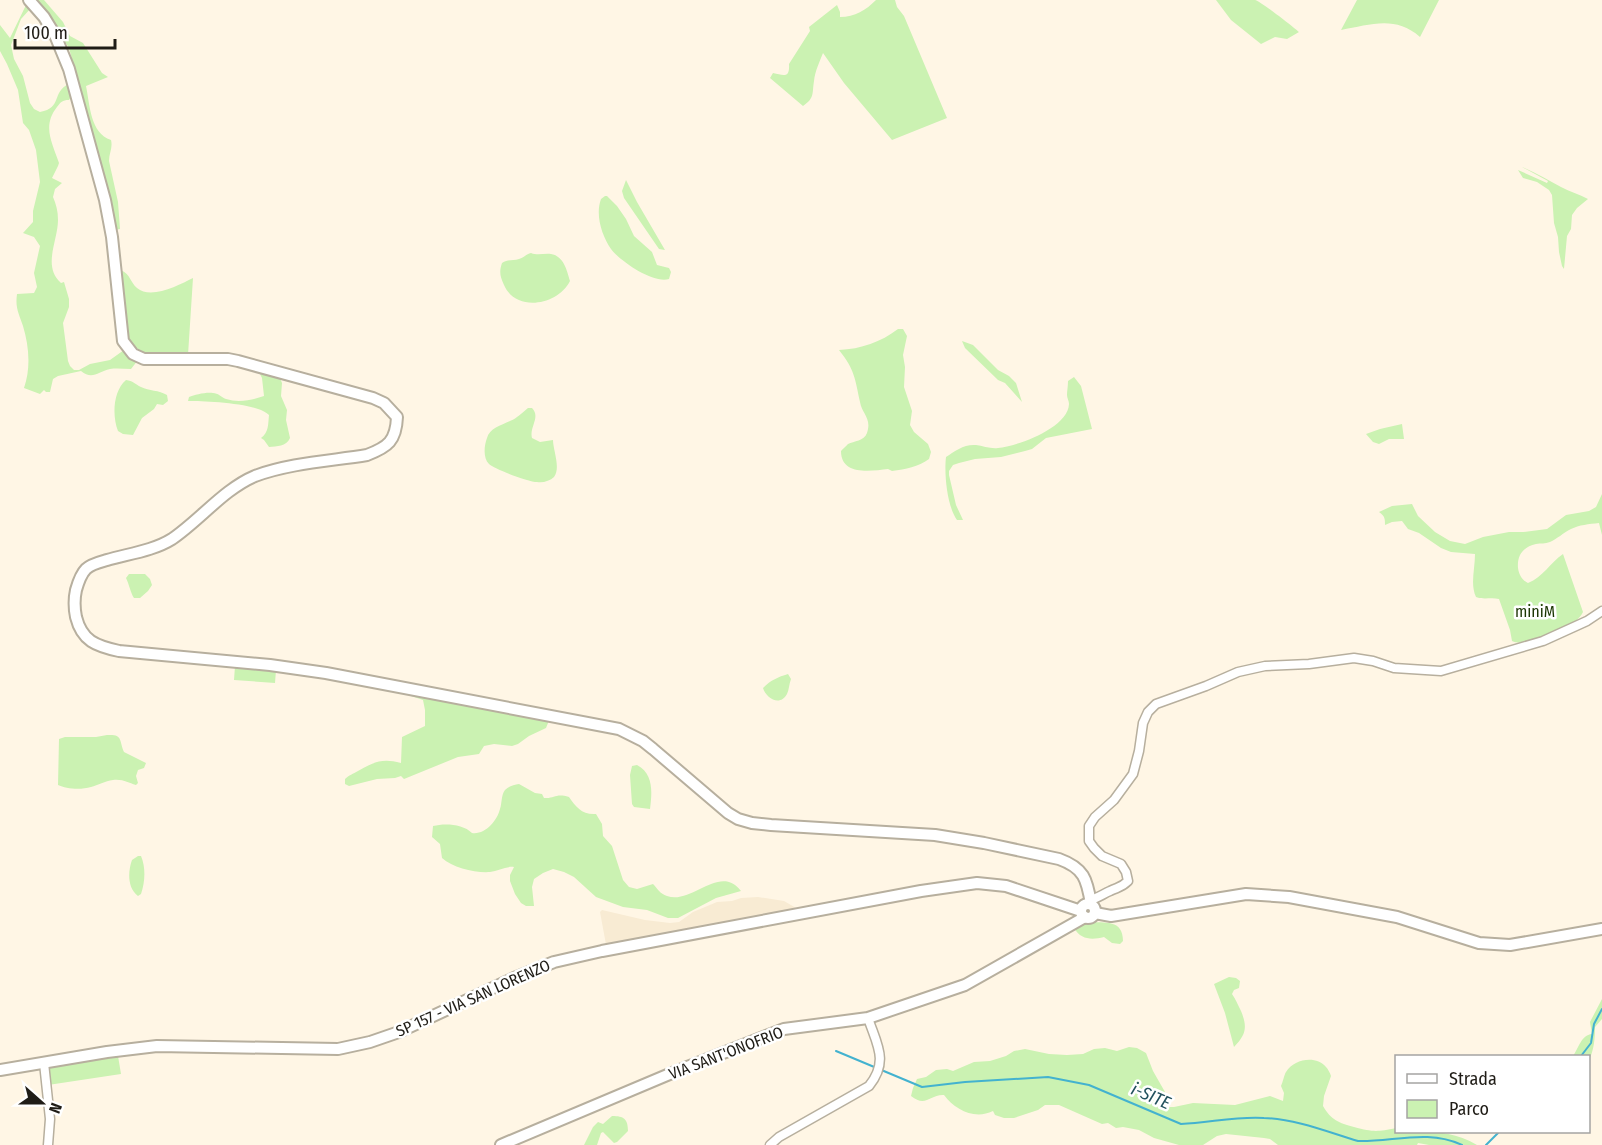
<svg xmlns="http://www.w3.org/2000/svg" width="1602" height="1145" font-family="'Fira Sans Condensed',sans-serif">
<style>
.built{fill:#f8ebd3}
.green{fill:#cbf2b2}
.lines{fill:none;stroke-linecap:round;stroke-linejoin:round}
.stream{stroke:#43b2cf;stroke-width:2}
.minor-casing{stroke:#b7af9e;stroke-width:11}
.tertiary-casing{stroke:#b7af9e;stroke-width:14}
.secondary-casing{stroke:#b7af9e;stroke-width:14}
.minor{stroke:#fff;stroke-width:8}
.tertiary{stroke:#fff;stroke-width:10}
.secondary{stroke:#fff;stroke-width:10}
.labels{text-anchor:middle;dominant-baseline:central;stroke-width:5;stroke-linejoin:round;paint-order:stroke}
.park-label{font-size:16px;fill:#1b3502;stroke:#fff}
.street-label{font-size:16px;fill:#1f1c16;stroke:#fff}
.water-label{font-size:18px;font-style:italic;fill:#22515d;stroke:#fff}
</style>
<rect width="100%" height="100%" fill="#fff6e5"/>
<path class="built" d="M758,897l26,4 19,11 -196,38 -7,-38 2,-2 43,10 25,3 9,-1 14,-10 24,-10 15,-1 9,-3z"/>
<path class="green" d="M35,0h9l19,22 7,14 13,7 19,30 6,4 -22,9c4,19 4,47 25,54 2,8 -2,13 -2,21l9,41 2,27 -5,1 -29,-119 -17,-63 -19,-29z
M876,0h19l2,7 7,9 43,102 -55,22 -48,-57 -21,-30c-3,8 -8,18 -9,28 -2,12 1,17 -11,25l-33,-28 3,-5c10,2 17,6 16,-9l21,-33 -1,-4 28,-22 3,7v5c15,0 26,-7 36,-17z
M1216,0c11,0 29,0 39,0 5,1 39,27 44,32l-12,7 -12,-2 -14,7 -30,-24z
M1357,0h82l-19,37c-25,-22 -50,-12 -79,-7z
M27,3l4,5 -10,11 -10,26 3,14 9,17 7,27 4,6 6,3c23,-4 11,-20 29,-28l3,11 -3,5c-7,0 -8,2 -12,7 -15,19 -5,35 2,56l-1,3 -6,12 10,5 -7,6 -2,8c3,7 5,14 5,23 0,21 -16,46 3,63l3,-1 5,17v8l-6,16 5,38 2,5 4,4h5l11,-6 20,-4 14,-10 14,10 -7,9c-7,0 -14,-1 -21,0 -12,3 -18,11 -29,2l-23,5 -5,3 -3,13h-4l-2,-2 -4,4 -16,-6c7,-20 5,-42 -1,-62 -4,-12 -8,-18 -6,-32l17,-1 3,-6 -3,-14 6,-27 -6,-9 -11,-4 10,-11v-11l7,-29 -4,-32 -7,-20 -6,-7 -5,-33 -11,-26 -7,-13v-26l10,13z
M1522,167c14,6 26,13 39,20 9,5 18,7 27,12l-11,9 -5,7 -1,14 -4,7 -3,33 -2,-3 -3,-14 -1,-15 -4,-14 -2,-28 -3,-5 -12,-8 -14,-4 -5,-8 29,13 1,-2z
M626,180l11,22 28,48 -6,-1 -35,-51 -2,-7z
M605,196h2l10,10 9,13 8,17 18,16 5,13 12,3 2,4 -2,7c-15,5 -48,-17 -58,-30 -9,-13 -16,-34 -10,-50z
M531,253c7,3 13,0 20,1 13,2 16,17 19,27 -12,24 -54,32 -66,4 -4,-9 -5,-13 -2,-22 6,-4 11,-2 17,-4 5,-1 7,-5 12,-6z
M121,270c10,5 9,12 16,18 14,12 42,-3 56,-10l-5,77h-41l-15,-10 -7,-14z
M898,329h5l4,7 -4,19 2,12 -1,20 8,24 -2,14 4,7 14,12 3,8 -2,7c-11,8 -23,10 -37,12l-4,-2c-17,2 -47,7 -47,-18 2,-2 5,-5 7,-7 6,-3 16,-3 19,-11 5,-15 -5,-19 -7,-31 -5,-23 -5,-32 -21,-52 22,-1 42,-8 59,-21z
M962,341l11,4 25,25 11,6 7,7 6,19 -17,-19 -7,-3 -33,-32z
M258,370l21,6 3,7 -1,13 6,14 -1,10 4,18c-4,9 -13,8 -21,9l-5,-7 -3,-2c8,-6 7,-14 8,-23 -11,-12 -64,-14 -81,-14l1,-4c6,-2 16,-5 24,-4 5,0 8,4 13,6 13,4 26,1 38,-3l-2,-18z
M1074,377l7,9 11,43 -46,9 -14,11 -7,2 -24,6 -26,2 -16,4 -6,2 -4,6v4l7,30 7,15h-6c-10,-14 -13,-46 -11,-63 9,-6 18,-13 30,-12 7,1 15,4 22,3 20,-2 70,-20 71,-44 0,-3 -2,-6 -2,-9 0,-4 1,-9 1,-14z
M126,380c7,1 9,4 15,7 8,4 18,3 26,8l1,6 -5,4 -6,-1 -3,5 -12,9 -9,17 -10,-1 -5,-3c-6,-15 -5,-40 8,-51z
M528,408h4c9,9 -3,19 0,30l8,4 13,-2c0,10 8,28 1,37 -4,4 -11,6 -17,5 -8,0 -43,-13 -48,-18 -6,-6 -5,-18 -2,-26 3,-12 21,-14 30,-21 3,-2 7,-6 11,-9z
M1402,424l2,15h-15l-10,5 -6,-2 -7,-8 14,-5z
M1602,494v41l-3,-12c-10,1 -20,2 -28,6 -8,4 -14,10 -21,13 -5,2 -9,1 -14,2 -13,3 -19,11 -18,24 1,7 4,12 10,15 15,-6 22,-20 35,-29l20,58c-6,15 -56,37 -71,29l-2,-11 -11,-31c-8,-2 -15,1 -23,-2 -6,-13 -1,-28 -1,-43l-24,-2 -10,-4 -22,-15 -11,-4 -6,-8 -10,1 -7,3c0,-6 0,-9 -6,-13l13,-6 20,-2 6,12 17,16 15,9 15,3 18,-7 26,-5h14l24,-3 19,-14 23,-4 7,-4z
M129,574h16l5,5 2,6 -4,6 -8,7h-6c-3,-4 -5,-14 -8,-20z
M235,666l41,4 -1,13 -41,-3z
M788,674l3,5c-2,5 -2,11 -4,15 -7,13 -21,4 -24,-6 8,-8 15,-11 25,-14z
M414,692l136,26 -4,10 -17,8 -11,8 -6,2 -18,-2 -10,2 -5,8 -21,3 -54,22 -3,-3 -6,2 -18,1 -28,7 -4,-2v-5c4,-4 8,-5 13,-8 16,-9 24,-13 43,-8l1,-26 23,-11v-16l-2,-10 -12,-4z
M107,735c16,-1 12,5 17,17l22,11 -2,5 -6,2 -2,6 2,7 -2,2c-8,-2 -12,-6 -23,-5 -8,1 -15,5 -22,7 -10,3 -25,2 -33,-2l1,-46 6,-2h31z
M637,765c17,9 15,28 13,44l-16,-2 -2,-3 -2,-29 2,-9z
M519,784l16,9 7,1 2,4c11,1 11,-5 25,-1 7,10 13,18 27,17l6,10 1,12 9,10 11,34 6,7 8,2 16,-5c4,4 7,10 14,12 25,9 53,-33 74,-5l-25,7 -38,20h-10l-21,-8 -24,-3 -27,-10 -22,-20 -10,-5 -11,-3 -10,4 -9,6 -2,8 2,19h-8l-5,-3 -6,-9 -5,-13v-6l4,-8c-8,-1 -16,4 -24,5 -15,1 -37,-4 -48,-14l-2,-14 -8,-7 1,-11c12,-3 30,-2 39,7 13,2 25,-12 28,-24 2,-6 1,-14 5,-19 4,-4 9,-5 14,-6z
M138,856h3c5,12 4,26 0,38l-3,2c-11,-8 -10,-25 -6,-36z
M1088,922c17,1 35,-3 35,19l-3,3 -8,-1 -8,-6c-12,3 -23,3 -30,-9z
M1229,977l7,1 4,3 -1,7 -5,2 -2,4c4,6 6,11 9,17 6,15 6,23 -7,36l-9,-34 -11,-29z
M1602,999v20l-7,8c0,12 -1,23 -6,33l-1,-4h-15c6,-8 8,-21 19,-22l-2,-12z
M1129,1047l8,1 9,5 7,18 12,21 -1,5 -6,10h16l19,-4 42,2 35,-9 13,5 1,-8 -3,-7c2,-4 3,-11 5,-14 8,-13 30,-17 40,-5 2,2 4,6 5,9l-7,20 -1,10c8,14 16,17 31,21 19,5 23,5 42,1v4c30,0 54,-3 81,13h-48l-11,-2 -1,2h-139l-8,-6 -6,-1 -38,-4 -9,2 -14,9h-24l-25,-7 -15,-8 -16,-3 -7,1 -8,-5 -6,1 -43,-19h-14l-7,5 -24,8h-10l-9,-3 -2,-4c-18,9 -38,-1 -49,-16 -14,-1 -18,13 -33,1l2,-8 4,-9 9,-2 10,-7 11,-1 6,2 21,-9 16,-1 16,-5 8,-5 11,-2 24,5 18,1 16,-1 11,-5 11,-1 12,3z
M118,1056l3,18 -73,11 -1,-17z
M612,1116c12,0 16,3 16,15l-11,11 -3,1 -11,-11 -2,1 -4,12h-13l9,-18 5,-5 5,2z"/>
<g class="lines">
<path class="stream" d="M836,1051l86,36 43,-5 83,-5 41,8 92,39c28,-1 55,-8 83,-6 32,1 64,14 94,23 35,1 70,-12 104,4
M1581,1056l10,-13 3,-19 8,-15
M1486,1145l13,-13"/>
<defs>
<path id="minor" d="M1090,900c8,-2 13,-6 20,-9 8,-4 11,-3 18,-10l-2,-9 -5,-8 -19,-8 -8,-8 -5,-7v-15l6,-9 19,-17 19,-26 6,-23 4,-28 5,-11 8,-8 50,-18 32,-14 27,-6 44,-2 45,-6 19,3 21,7 47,3 102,-30 44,-20 15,-10
M44,1063l6,56 -2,26
M770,1145l9,-8 90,-51c20,-25 8,-41 -1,-68"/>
<path id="tertiary" d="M29,0l15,17 11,18 14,34 36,131 7,37 11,104 10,13 11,5h84l10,2 135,37 11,5 13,14c-1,24 -9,30 -30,38 -37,6 -77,8 -112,21 -31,13 -55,44 -83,63 -19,12 -45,15 -65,21 -7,2 -16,4 -21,9 -5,5 -8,14 -10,21 -2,9 -2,17 0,27 6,24 20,29 43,34l151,14 56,8 293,56 24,12 10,8 75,64 10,6 14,4 19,2 164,10 49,8 75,16c25,9 28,20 32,45
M501,1145l171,-72 112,-44 84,-11 97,-33 120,-68"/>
<path id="secondary" d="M1081 911a7 7 0 1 1 14 0a7 7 0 1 1-14 0Z
M1095,913l16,3 135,-22 43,3 108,20 82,26 31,2 92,-16
M0,1070l107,-18 50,-6 181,3 32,-7 29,-10 115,-54 40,-16 48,-11 319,-60 56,-8 29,3 75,25"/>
</defs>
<use href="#minor" class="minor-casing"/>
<use href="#tertiary" class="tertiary-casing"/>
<use href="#secondary" class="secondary-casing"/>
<use href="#minor" class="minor"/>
<use href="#tertiary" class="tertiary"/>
<use href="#secondary" class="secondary"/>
</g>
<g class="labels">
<g class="park-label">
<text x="1535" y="611">miniM</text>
</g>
<g class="street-label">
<text transform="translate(473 998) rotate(-24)">SP 157 - VIA SAN LORENZO</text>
<text transform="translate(726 1053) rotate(-21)">VIA SANT'ONOFRIO</text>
</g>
<g class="water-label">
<text transform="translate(1151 1096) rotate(23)">i-SITE</text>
</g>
</g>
<rect x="1395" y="1055" width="195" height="78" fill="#ffffff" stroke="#a5a4a2" stroke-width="1.5"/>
<rect x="1407" y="1074" width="30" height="9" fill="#ffffff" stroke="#a5a4a2" stroke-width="1.5"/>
<text x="1449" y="1085" font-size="18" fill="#1f1c16">Strada</text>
<rect x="1407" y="1100" width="30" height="18" fill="#cbf2b2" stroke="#a5a4a2" stroke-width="1.5"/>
<text x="1449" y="1115" font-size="18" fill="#1f1c16">Parco</text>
<g transform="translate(42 1103) rotate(111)" stroke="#ffffff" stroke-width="4.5" paint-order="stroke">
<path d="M0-4.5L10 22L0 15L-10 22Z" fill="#1f1c16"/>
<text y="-9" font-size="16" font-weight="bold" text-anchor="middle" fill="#1f1c16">N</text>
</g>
<path d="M15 39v9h100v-9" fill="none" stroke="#1f1c16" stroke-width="3"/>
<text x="24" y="39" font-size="18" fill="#1f1c16" stroke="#ffffff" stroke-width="4.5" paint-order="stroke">100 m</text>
</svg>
